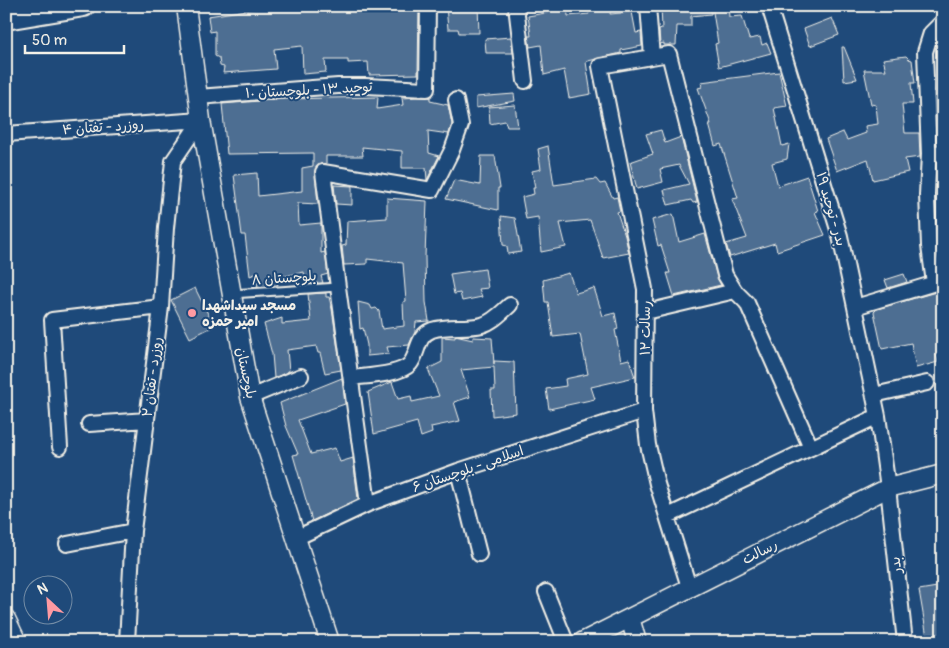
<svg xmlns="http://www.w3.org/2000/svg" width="949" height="648" font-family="Pangolin,'Playpen Sans Arabic',sans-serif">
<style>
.building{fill:#4d6e92;stroke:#f4f1e8}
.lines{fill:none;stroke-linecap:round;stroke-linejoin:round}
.service-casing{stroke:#f4f1e8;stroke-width:11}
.minor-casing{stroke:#f4f1e8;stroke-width:18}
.tertiary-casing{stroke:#f4f1e8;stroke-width:21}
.secondary-casing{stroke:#f4f1e8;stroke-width:24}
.service{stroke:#1f4a7a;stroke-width:7}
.minor{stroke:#1f4a7a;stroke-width:14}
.tertiary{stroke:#1f4a7a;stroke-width:18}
.secondary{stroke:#1f4a7a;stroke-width:20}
.poi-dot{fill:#ff9aa2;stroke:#1f4a7a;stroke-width:2}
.labels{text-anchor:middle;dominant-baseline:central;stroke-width:4;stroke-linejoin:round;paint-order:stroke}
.street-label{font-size:14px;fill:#f4f1e8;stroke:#1f4a7a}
.poi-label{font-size:14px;font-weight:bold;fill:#f4f1e8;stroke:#1f4a7a;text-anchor:start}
</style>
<rect width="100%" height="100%" fill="#1f4a7a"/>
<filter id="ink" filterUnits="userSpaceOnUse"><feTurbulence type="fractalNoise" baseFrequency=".02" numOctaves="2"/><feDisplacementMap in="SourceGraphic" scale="10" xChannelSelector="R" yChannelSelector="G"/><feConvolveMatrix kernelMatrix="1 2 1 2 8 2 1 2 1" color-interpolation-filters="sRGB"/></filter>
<g filter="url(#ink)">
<path class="building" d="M273,6h146l-1,68 -49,1 -1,-13 -20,1v-3h-23l1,12 -23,2 -1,-28 -28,3 2,20 -53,4 1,-6 -4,-1 -1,-8 -4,-2v-25l-5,1 -2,-16z
M446,6h32l1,27h-20l-1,-4h-10z
M549,6h18l1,10 21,-2 -1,-8h23l-1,8 22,-2 4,21 5,-1 1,14 -21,4v3l-33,8 -2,1 5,32 -22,4 -5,-28 -20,5 -3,-30 -11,2 -2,-11h3l-3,-20 23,-4z
M661,6h50v8l-20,2v10h-14l-1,19h-12v-2l-4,1 -1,-14 3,-1z
M712,6h16l1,11 13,-1 7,23 11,-2 2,8 5,-2 4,10 -52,14 -4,-23 3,-1z
M832,18l7,17 -29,11 -6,-17z
M511,37l2,16h-27l-1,-14z
M842,47h2l13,32 -13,2z
M906,56l3,3 3,1 3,23h-4l2,21h-11l3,29h14l1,24 -15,2 3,13 -35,8 -5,-21 -31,12 -11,-32 17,-7 4,8 19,-7 -1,-7 13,-2 -2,-19 -5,-1 -7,-34h22l-3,-11z
M779,72l8,34 -13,2 8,38 7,-2 -2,15 -15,4 6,23 29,-10 11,35 -3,1 10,23 -48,16 -2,-8 -45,14 -4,-13 21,-6 -15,-39 6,-1 -17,-54 -6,2 -6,-22h2l-13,-36 4,-1 -1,-5z
M514,94l1,7 -39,7v-11z
M378,97l-1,12 26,-4 -1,-7 15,-1h13v4l18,4 4,19 -3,10 -21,-3 1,22 10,3 -12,24 -1,-12h-24v-17l-40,-4 1,9h-37v8h-6l-5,6 3,34 -20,-1 1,22 22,-2v30l4,-1 3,22 -7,2 2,7 -17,1 -2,-12 -28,6 2,7 -20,2 -3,-13 -5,2 -5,-41h-3l-8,-60 23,-2 1,23 44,-5v-23l11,-2v-13l-86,1 -5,-50 63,-5z
M515,105l3,22h-11l-2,-6 -15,3 -1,-17z
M661,130l4,13 16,-6 16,65 -4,1 -2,-3 -23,5 -4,-15 25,-6 -10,-19 -19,4 3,13 -26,7 -7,-27 23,-8 -7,-20z
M548,146l6,39 42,-6 4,5 5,-1 8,15 4,-1 3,14 -3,1 8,24 4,17 -26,5 -13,-38 -30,3 6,24 -25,5 -3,-35 -12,2 -4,-22 12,-3 -1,-6h2l-3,-17 9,-2 -3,-20z
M481,156h14l5,32h-2v22l-52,-11 8,-19 26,5z
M334,185l18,1v19l-16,-1z
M387,198l40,3 -2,56 1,45 3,19 -13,1 -1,10 -6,13 -22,2 2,7 -22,2v-11l-4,-17 -3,1 -2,-27 12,3 2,4 4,-1 3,3 3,18 22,-3 -1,-24 3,-1 -3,-38 -36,-4v5l-23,1 -2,-19 4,-1 1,-24 40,-3z
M673,214l6,28 26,-8 12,43 4,8 -47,11 -7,-23h3l-9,-28 -3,1 -6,-26z
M501,216l14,2 6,34 -13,2 -1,-8 -4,-1z
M485,269l3,19 -9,1 3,8 -20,4 -2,-8 -6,1 -4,-20z
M569,273l7,20 18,-5 9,28 12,-3 3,16 -3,1 6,31 8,-2 6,18 -44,10 4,12 -46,10 -3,-20 20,-3 -1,-7 23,-5 -8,-40 -27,3 -5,-35h-3l-2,-22z
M904,274l3,8 -19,6 -3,-8z
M195,288l19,38 -24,12 -19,-38z
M943,290v63l-7,2 2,7 -22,6 -5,-25 -29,6 -8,-37 3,-3z
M326,293v4h3l3,12 9,61 -16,3 -5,-20h-2l-2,-7 -29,4 2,21 -15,7 -2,-24 -8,-30 18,-6v6l29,-3 -3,-27z
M455,336l18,4v-3l19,1 2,26v-3l20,1 2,51 -24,3 -1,-26h4l-1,-23 -33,3 9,27 -16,5 6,19 -29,6 1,6 -11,4 -4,-15 -43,12 -6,-42 24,-10 6,17 13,-3 1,6 27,-6 -11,-27 14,-7v-25l13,1z
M342,378l3,26 -47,16 13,34 24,-6 5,14 13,-4 5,41 -46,22 -19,-66 5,-1 -12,-28 -6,-23z
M943,586v48l-16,3 -8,-47z"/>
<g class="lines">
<defs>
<path id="service" d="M231,294l107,-7"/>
<path id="minor" d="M516,6l9,75
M648,6l4,51
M769,6l71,230 38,180 10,72 17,154
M198,97l140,-11h28l61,3 1,-83
M6,134l195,-14
M929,154l14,-2
M934,283l-5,-37 -2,-51 2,-41 -4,-102 6,-19 12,-12
M855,307l87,-26
M646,312l89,-21
M351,378c15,-2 49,-3 59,-14 9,-11 6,-28 22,-34 16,-5 34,-1 50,-5 11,-3 20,-13 28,-20
M874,395l53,-12
M250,397l51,-21
M89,424l58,-4
M60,447l-8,-127 109,-13
M458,471l21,83
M368,504l-30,-217 -15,-115 109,18 20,-40 9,-25 -5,-25
M668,516l210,-100
M296,538l72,-34 90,-33 186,-60
M67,544l66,-13
M689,587l-32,-103 -9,-39 -4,-34 1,-122 -45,-223 69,-12 56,221 10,16 12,12 64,145
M546,592l20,50
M127,642l6,-111 28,-224 5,-79 7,-67 28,-41"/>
<path id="tertiary" d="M186,6l15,114 49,277 80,245
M630,618l7,24
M6,619l11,23
M582,642l306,-154 55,-14"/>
<path id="secondary" d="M6,19l78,-13"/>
</defs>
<use href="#service" class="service-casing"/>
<use href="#minor" class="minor-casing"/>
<use href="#tertiary" class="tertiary-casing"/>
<use href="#secondary" class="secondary-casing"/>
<use href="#service" class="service"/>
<use href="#minor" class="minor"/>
<use href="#tertiary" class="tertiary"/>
<use href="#secondary" class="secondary"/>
</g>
</g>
<circle class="poi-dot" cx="192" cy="313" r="5"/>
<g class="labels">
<g class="street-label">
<text transform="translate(309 90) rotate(-3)">توحید ۱۳ - بلوچستان ۱۰</text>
<text transform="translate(103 127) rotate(-4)">روزرد - تفتان ۴</text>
<text transform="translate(831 209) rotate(74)">بدر - توحید ۱۹</text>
<text transform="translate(284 278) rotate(-4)">بلوچستان ۸</text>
<text transform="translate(645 328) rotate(-90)">رسالت ۱۲</text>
<text transform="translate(246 373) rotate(78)">بلوچستان</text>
<text transform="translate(152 377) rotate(-83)">روزرد - تفتان ۲</text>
<text transform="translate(468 469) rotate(-19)">اسلامی - بلوچستان ۶</text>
<text transform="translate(760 552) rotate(-27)">رسالت</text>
<text transform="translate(896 565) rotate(-96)">بدر</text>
</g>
<g class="poi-label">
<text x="202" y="305">مسجد سیداشهدا<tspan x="202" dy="16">امیر حمزه</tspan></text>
</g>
</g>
<rect width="949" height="648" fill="none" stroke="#1f4a7a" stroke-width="25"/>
<rect x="12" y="12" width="924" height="623" fill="none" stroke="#f4f1e8" stroke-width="2" filter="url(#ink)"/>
<g transform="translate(48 600) rotate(334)"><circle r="24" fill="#1f4a7a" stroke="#748da6"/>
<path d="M0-4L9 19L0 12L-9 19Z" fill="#ff9aa2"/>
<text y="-8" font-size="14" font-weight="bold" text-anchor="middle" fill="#f4f1e8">N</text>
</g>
<path d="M25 45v8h99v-8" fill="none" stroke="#f4f1e8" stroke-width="2.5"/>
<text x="32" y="45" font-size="15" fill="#f4f1e8" stroke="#1f4a7a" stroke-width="4" paint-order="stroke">50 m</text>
</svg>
